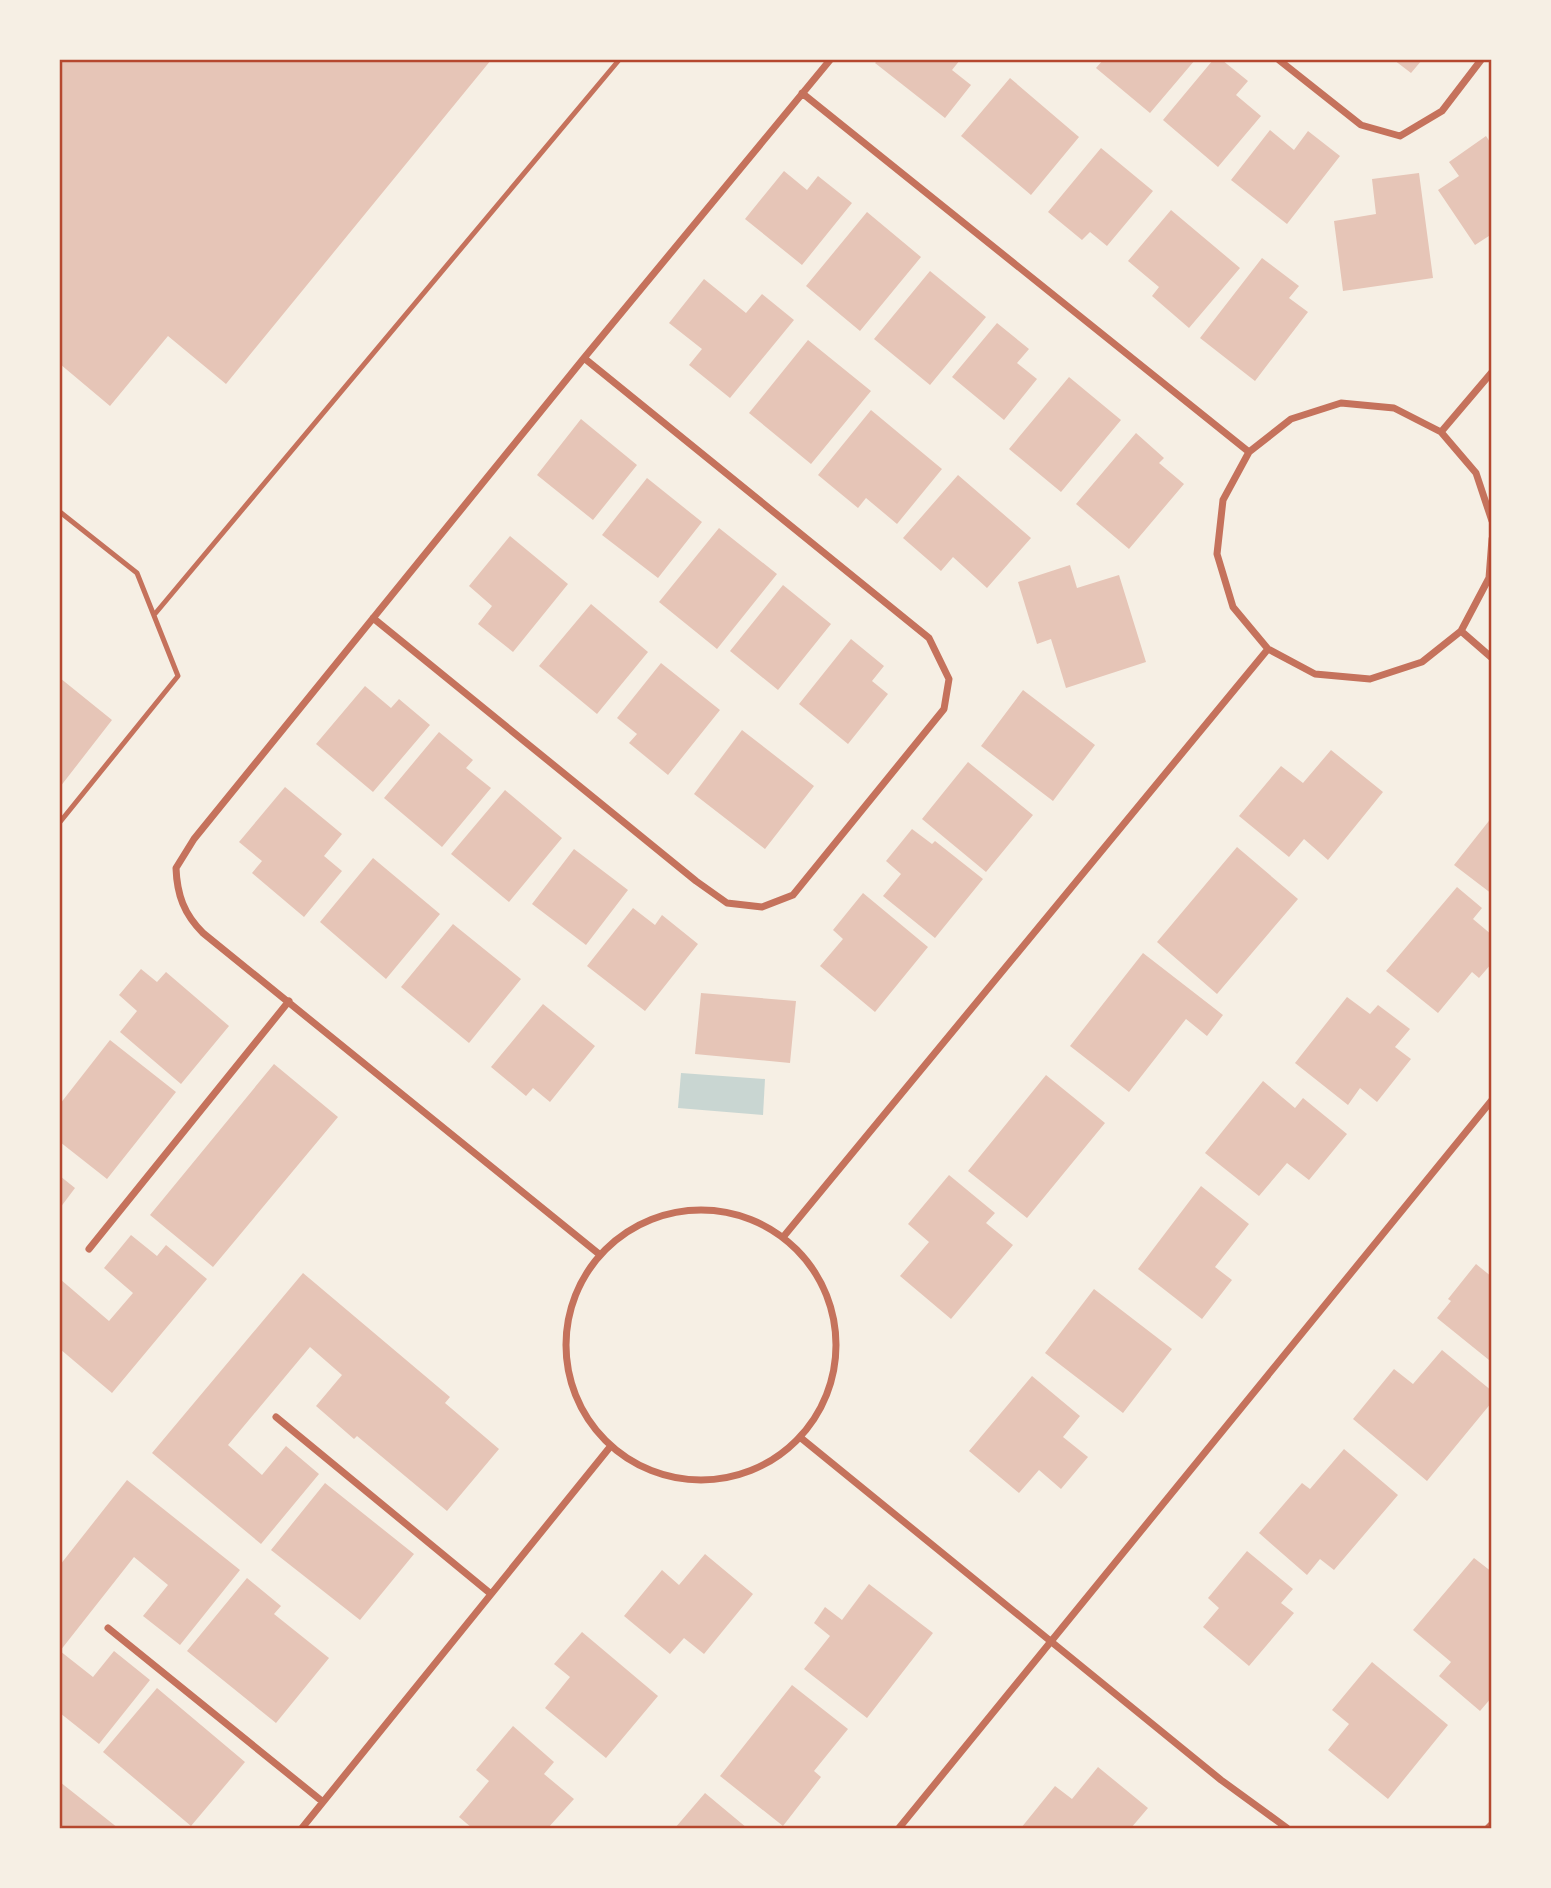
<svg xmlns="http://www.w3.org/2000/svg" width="1551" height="1888" font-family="'Sofia Sans Condensed',sans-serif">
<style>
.water{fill:#c9d6d2}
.building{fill:#e6c5b7}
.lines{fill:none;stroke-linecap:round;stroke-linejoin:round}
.service{stroke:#c5725c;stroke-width:5}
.minor{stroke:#c5725c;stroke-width:7}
.neatline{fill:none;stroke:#b5482f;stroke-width:2.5}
</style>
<rect width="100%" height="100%" fill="#f6efe4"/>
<path class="water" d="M681,1073l84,6 -2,36 -85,-7z"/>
<path class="building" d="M60,60h431l-265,324 -58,-48 -58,70 -50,-42z
M878,60h82l-8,10 19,15 -26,33 -70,-55z
M1103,60h92l-45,53 -54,-45z
M1213,60h9l26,21 -12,14 25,21 -43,51 -55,-47z
M1394,60h28l-11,13z
M1010,78l69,59 -48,58 -70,-59z
M1270,130l24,20 14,-19 32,25 -53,68 -56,-44z
M1486,136l6,9v89l-17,11 -37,-55 21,-14 -10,-14z
M1101,148l52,43 -46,55 -17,-14 -8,8 -34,-28z
M784,171l23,19 11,-14 34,27 -50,62 -57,-46z
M1419,173l14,105 -90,13 -9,-70 42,-7 -4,-35z
M1171,210l69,58 -51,60 -37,-32 7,-9 -31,-26z
M867,212l54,45 -61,74 -54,-45z
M1262,258l37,28 -10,12 19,14 -53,69 -55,-43z
M930,271l56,46 -56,68 -56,-46z
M704,279l42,34 16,-19 32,26 -64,78 -41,-33 13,-16 -33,-26z
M997,323l32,26 -12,14 20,16 -33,41 -52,-43z
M808,340l63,51 -60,73 -62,-51z
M1069,377l52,43 -60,72 -52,-43z
M871,410l71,59 -45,55 -31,-26 -8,10 -40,-33z
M581,419l56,46 -44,55 -56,-45z
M1136,433l28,25 -5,5 25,21 -55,65 -53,-45z
M958,475l73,63 -44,50 -34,-31 -12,14 -38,-33z
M647,478l55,44 -44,56 -56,-43z
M719,528l58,46 -60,75 -58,-47z
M510,536l58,48 -55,68 -35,-28 14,-18 -23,-20z
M1070,565l7,23 42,-13 27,87 -80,26 -15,-49 -14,5 -19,-62z
M783,585l48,39 -53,66 -48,-39z
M591,604l57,48 -51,62 -58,-48z
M851,639l33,27 -12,15 16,13 -40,50 -49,-40z
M661,663l59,47 -52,65 -39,-32 8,-9 -20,-16z
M60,678l52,42 -52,67z
M365,686l26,22 8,-9 31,26 -57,67 -57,-48z
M1023,690l72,55 -42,56 -72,-55z
M742,730l72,56 -49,63 -71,-55z
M439,732l34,28 -7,8 25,20 -49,59 -58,-49z
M1331,750l52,42 -55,68 -24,-21 -15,18 -50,-41 42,-50 22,17z
M968,762l65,53 -47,57 -64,-53z
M285,787l57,47 -18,22 18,15 -38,46 -52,-44 10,-12 -23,-19z
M505,790l57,48 -53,64 -58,-48z
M1492,817v77l-38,-29z
M912,829l20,15 3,-3 48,38 -48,59 -52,-42 18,-22 -15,-13z
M1237,847l61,52 -81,95 -60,-52z
M574,849l54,41 -42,55 -54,-41z
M373,858l67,56 -54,65 -66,-57z
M1457,887l25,21 -9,11 19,16v28l-13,15 -7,-6 -34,41 -52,-42z
M863,893l65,54 -53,65 -55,-46 23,-27 -10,-9z
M633,908l22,17 7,-10 36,29 -53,67 -58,-45z
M453,924l68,55 -52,64 -68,-56z
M1143,953l80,62 -16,21 -21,-17 -57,73 -59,-46z
M141,969l16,13 9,-10 63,54 -48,58 -61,-52 17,-21 -18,-16z
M701,993l95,8 -6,62 -95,-9z
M1347,997l23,17 8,-9 32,24 -15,18 16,12 -34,43 -17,-14 -12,17 -53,-42z
M543,1004l52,42 -45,56 -17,-14 -7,8 -35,-29z
M110,1040l66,52 -69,87 -47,-37v-38z
M274,1064l64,53 -125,150 -63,-52z
M1046,1075l59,48 -78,95 -59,-47z
M1263,1081l32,27 8,-10 44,36 -38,46 -22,-17 -28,33 -54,-43z
M949,1175l46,38 -9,10 27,22 -62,74 -51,-43 29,-34 -21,-18z
M60,1176l15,12 -15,20z
M1201,1186l48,38 -34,43 17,13 -30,39 -64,-50z
M131,1235l26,21 9,-11 41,34 -95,114 -52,-44v-70l49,42 24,-28 -29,-25z
M1476,1264l16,13v80l-3,3 -52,-42 14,-17 -3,-2z
M303,1273l147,124 -5,6 54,46 -52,62 -90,-75 -3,3 -38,-33 26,-31 -32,-28 -82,98 34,30 24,-29 33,28 -58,70 -109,-91z
M1094,1289l78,60 -49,64 -78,-60z
M1442,1350l50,41v11l-65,79 -74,-62 41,-50 19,15z
M1032,1376l48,40 -17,21 25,20 -27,32 -22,-19 -20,23 -50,-42z
M1344,1449l54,46 -64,75 -14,-11 -13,16 -48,-42 43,-50 8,6z
M127,1480l113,90 -60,75 -37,-29 25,-31 -34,-28 -74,94 33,26 21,-26 36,29 -51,64 -39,-31v-148z
M325,1483l89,71 -54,66 -89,-70z
M1247,1551l46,38 -12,14 13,10 -45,53 -46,-39 16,-19 -11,-10z
M705,1554l48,40 -49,60 -20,-16 -14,16 -46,-38 38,-46 17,15z
M1474,1558l18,14v125l-12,14 -41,-35 12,-14 -38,-32z
M247,1578l34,28 -7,8 55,44 -53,65 -89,-72z
M869,1584l64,49 -66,85 -63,-49 26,-33 -16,-13 11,-16 17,13z
M582,1632l76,64 -52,62 -61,-50 25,-31 -16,-13z
M1372,1662l76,63 -60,74 -60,-49 21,-26 -17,-14z
M792,1685l56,44 -34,42 7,6 -38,49 -63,-50z
M157,1688l88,74 -54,64 -88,-74z
M513,1726l41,36 -10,12 30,25 -26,29h-76l-13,-11 30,-36 -13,-11z
M1098,1767l50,41 -17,20h-110l34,-42 17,13z
M60,1782l58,46h-58z
M705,1793l42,35h-72z"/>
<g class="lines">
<path class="service" d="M60,512l77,61 41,103 -118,146
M154,615l465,-555"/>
<path class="minor" d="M1279,60l82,65 39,11 42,-25 39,-51
M802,93l447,359
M1441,432l51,-60
M1492,521l-16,-48 -35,-41 -47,-24 -53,-5 -50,16 -42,33 -26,48 -6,54 16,53 35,42 47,25 55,5 52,-17 39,-31 28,-53 3,-39
M373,618l323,263 31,22 35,4 31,-12 151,-186 5,-30 -20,-41 -345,-280
M1461,631l31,27
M566 1345a135 135 0 1 1 270 0a135 135 0 1 1-270 0Z
M784,1236l484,-587
M89,1249l200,-248
M599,1254l-396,-321c-19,-19 -26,-38 -27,-65l18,-29 390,-481 246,-298
M276,1417l215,177
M801,1438l420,342 66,48
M108,1628l215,174
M302,1828l308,-381
M899,1828l593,-728
M1488,1828l4,-4"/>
</g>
<rect width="1551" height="1888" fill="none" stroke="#f6efe4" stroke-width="122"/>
<rect x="61" y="61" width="1429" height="1766" class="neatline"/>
</svg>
